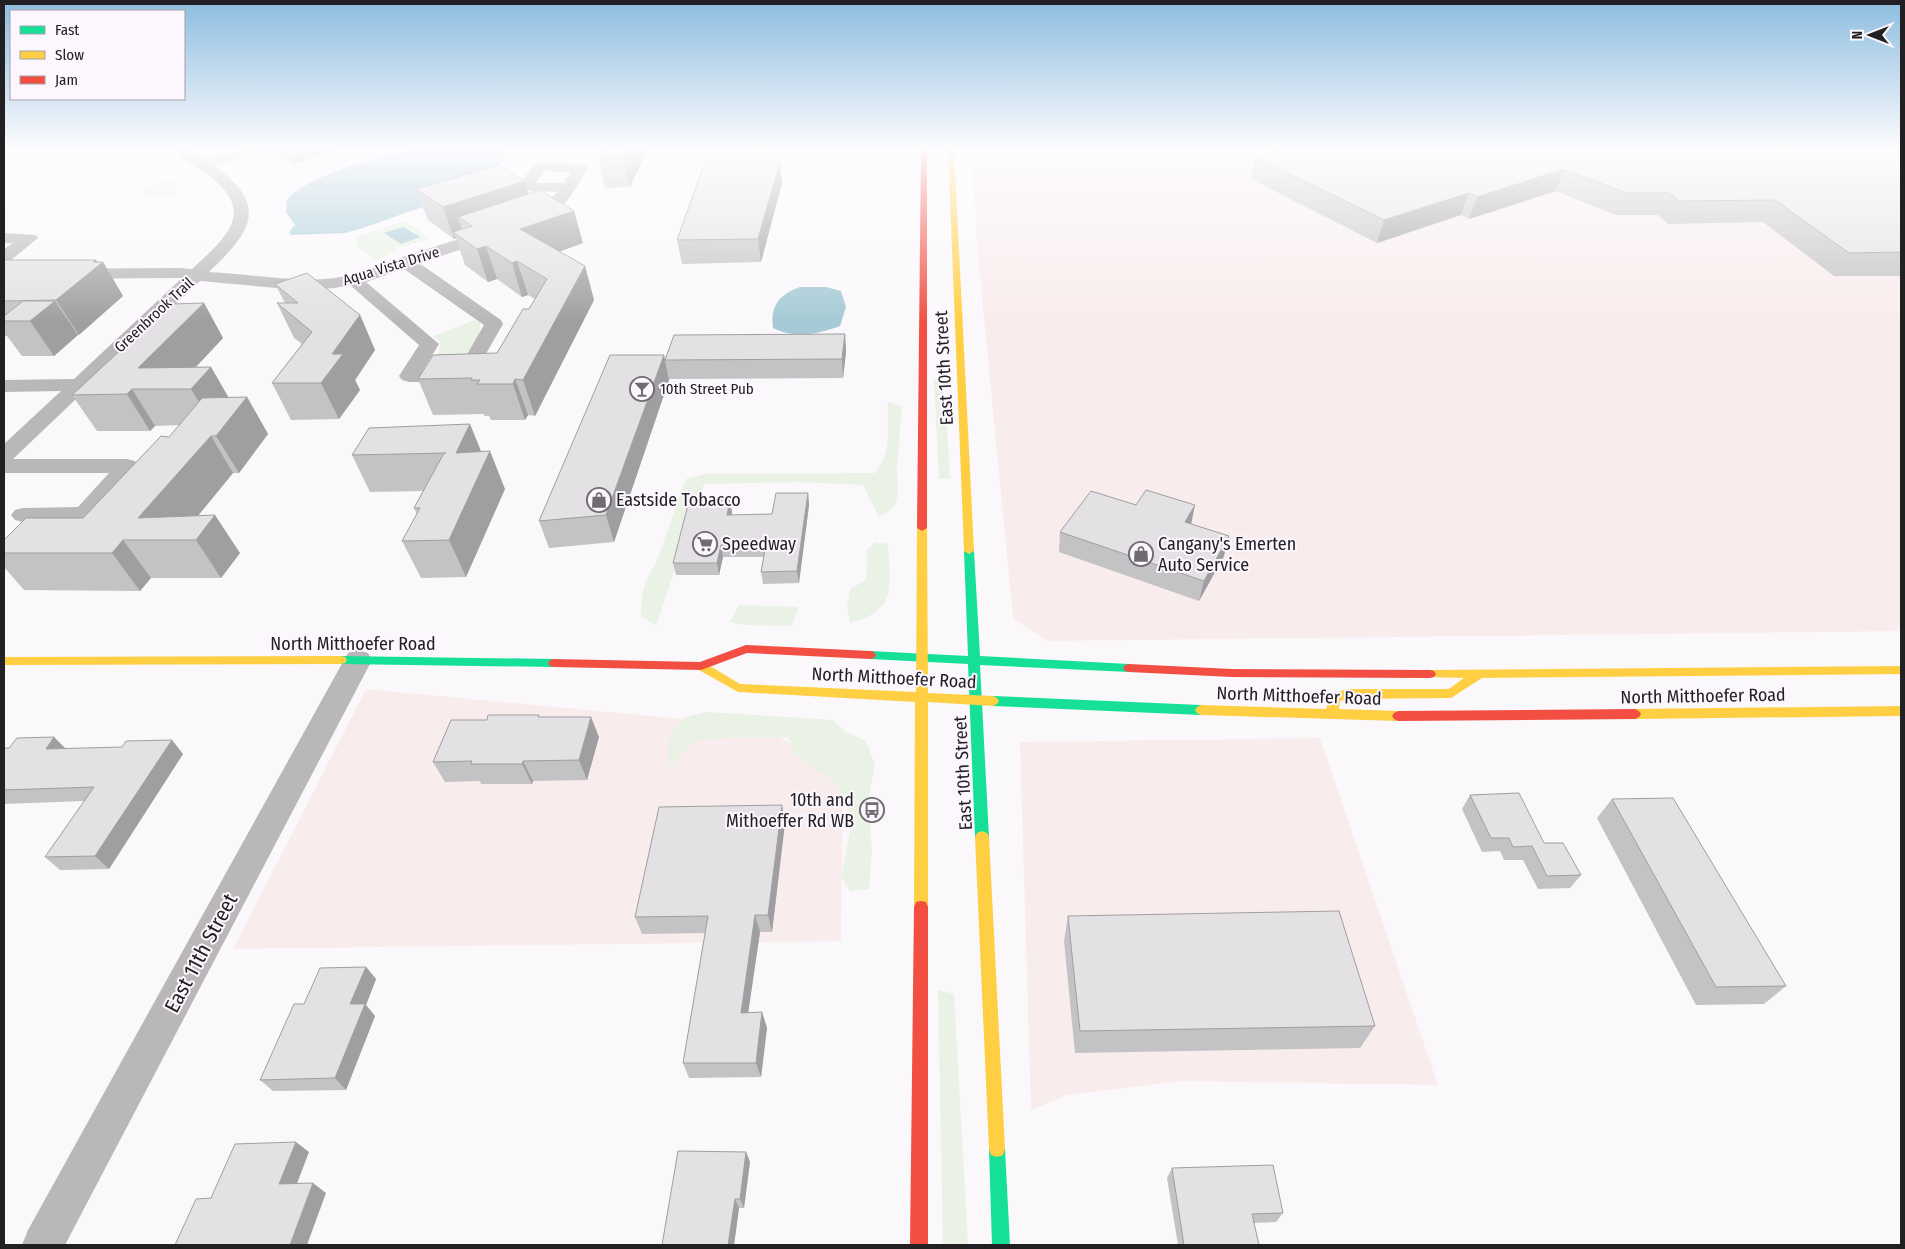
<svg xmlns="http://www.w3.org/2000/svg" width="1905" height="1249" font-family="'Fira Sans Condensed',sans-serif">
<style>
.commercial{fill:#f9ecec}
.green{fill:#e9f2e5}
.water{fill:#a5cad5}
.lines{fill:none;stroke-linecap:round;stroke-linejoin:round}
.street{fill:#b9b7b7;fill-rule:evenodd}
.fast{fill:#16e098;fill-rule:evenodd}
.slow{fill:#ffcf43;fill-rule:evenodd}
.jam{fill:#f24e42;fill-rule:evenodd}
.wall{fill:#c3c2c4}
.shaded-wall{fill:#9f9ea0}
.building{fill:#e3e1e4;stroke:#9f9ea0}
.labels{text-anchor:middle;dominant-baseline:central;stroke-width:4;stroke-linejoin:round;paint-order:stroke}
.far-street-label{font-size:15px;fill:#232024;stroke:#fcf6fe}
.far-poi-label{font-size:15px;fill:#232024;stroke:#fcf6fe;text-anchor:start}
.street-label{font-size:18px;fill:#232024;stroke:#fcf6fe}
.poi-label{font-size:18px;fill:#232024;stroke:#fcf6fe;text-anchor:start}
.near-street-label{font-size:21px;fill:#232024;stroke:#fcf6fe}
</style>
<rect width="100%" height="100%" fill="#fbf8fc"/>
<path class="commercial" d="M971,149h930v482l-854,10 -34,-23 -35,-363z
M366,689l400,38 77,53 -2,161 -608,8z
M1320,738l118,347 -257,-4 -114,14 -36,15 -11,-368z"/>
<path class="green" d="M161,181h14l3,8 -5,7 -15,2 -13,-4v-6z
M405,221l25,17 -28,9 -25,14 -20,-14 -1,-10z
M475,320l5,2 -1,27 -16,9 -26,5 4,-21 -8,-6z
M934,379h6l6,30 4,69 -11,1z
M888,402l14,4 -5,62 1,26 -4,13 -15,10 -16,-32 -64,-3 -95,2 -48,141 -15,-8c-1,-20 3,-37 15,-54l30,-84 20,-5 169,-1c17,-19 12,-47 13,-71z
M875,542l13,2c2,42 10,66 -38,79l-3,-17 3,-17 15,-8 2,-12v-19z
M739,605l59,2 -6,19 -47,-1 -15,-3z
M707,712l126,8 11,11 22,10 9,24 -7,35 4,50 -3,39 -19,2 -9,-14 11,-57 -12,-29 -8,-11 -38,-25 -6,-18 -81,2 -15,4 -21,24 -5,-15 7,-22 12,-13z
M938,990l16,4 14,251h-25z"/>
<path class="water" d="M413,149h93l-5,14 -18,7 -52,34 -65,23 -21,6 -54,2 -2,-3 6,-7 -9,-13 1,-13c27,-27 89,-40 126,-50z
M403,227l17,10 -19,7 -17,-11z
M800,287h26l15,4 5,16 -6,19c-22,8 -45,13 -67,2 -3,-21 6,-34 27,-41z"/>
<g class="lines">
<path class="street" d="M173,149h16l15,10 41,-10h23l-2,3 -53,13c57,40 39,66 -4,107 42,2 84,11 125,6 24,-3 44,-12 66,-20 30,-10 61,-20 91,-28l6,2 2,3 -2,3 -78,25 82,57 2,4 -32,56 -7,2h-55l-7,-2 -3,-4 20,-31 -69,-60 -15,3 -36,2 -99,-9 -187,178h114l8,2 3,5 -3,5 -43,48 -8,2 -61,1 -8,-2 -4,-5 4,-5 8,-2 55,-1 31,-34h-105v-29l57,-53 -57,1v-12l70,-1 108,-101 -178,1v-10l176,-1 12,1c37,-34 66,-59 12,-97 -10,-7 -24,-13 -31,-23zM404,269l80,56 -26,45h-35l16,-26 -73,-62z
M540,163l41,1 5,1 2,3c-12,19 -35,64 -63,57l-2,-3 19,-13 15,-17 -37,-2 -3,-3 18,-23zM544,171l27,1 -8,11h-27z
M4,233l32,2 2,3 -28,23 -6,1v-13l9,-6h-9z
M358,650l10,3 4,7 -307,585h-43l6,-15 316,-570 4,-7z"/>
<path class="fast" d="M969,548l5,3 6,105 149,8 4,1 2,3 -2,3 -4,1 -149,-7 9,172 -2,4 -5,2 -5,-2 -2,-4 -7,-173 -98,-5 -4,-1 -2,-3 2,-3 4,-1 98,5 -4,-105z
M341,656l213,3 4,1 2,3 -2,3 -4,1 -213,-3 -4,-1 -2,-3 2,-3z
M993,696l208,9 4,2 2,3 -2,3 -4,2 -208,-9 -4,-2 -2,-3 2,-3z
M997,1141l6,2 2,6 5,96h-18l-3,-96 2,-6z"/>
<path class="slow" d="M948,149h6l20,402 -5,3 -5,-3z
M922,525l5,3 1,165 65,3 4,2 2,3 -2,3 -4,2 -65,-4v205l-2,5 -5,1 -5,-1 -2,-5 1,-205 -177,-10 -41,-23 -2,-3 2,-3h8l35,21 176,8 1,-164z
M341,656l4,1 2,3 -2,3 -4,1 -337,1v-8z
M1901,666v8l-419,4 -31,20 -104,1 -7,2 -1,8 59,2 4,2 2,3 -2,3 -4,2 -197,-6 -4,-2 -2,-3 2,-3 4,-2 125,4 5,-14 15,-6h103l15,-11 -38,-1 -2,-3 2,-3 4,-1z
M1901,706v10l-266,3 -4,-2 -2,-3 2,-3 4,-2z
M982,831l5,2 2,4 16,312 -2,6 -6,2 -6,-2 -2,-6 -14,-312 2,-4z"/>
<path class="jam" d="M921,149h6v379l-5,3 -5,-3z
M746,645l124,6 4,1 2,3 -2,3 -4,1 -123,-6 -46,17 -147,-3 -4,-1 -2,-3 2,-3 4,-1 146,3z
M1129,664l103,5 198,1 4,1 2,3 -2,3 -4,1 -198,-1 -103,-5 -4,-1 -2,-3 2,-3z
M1635,709l4,2 2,3 -2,3 -4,2 -237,2 -4,-2 -2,-3 2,-3 4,-2z
M921,901l5,1 2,5v338h-18l4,-338 2,-5z"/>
</g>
<path class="wall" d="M4,149h35l-2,1h-33z
M263,149h76l-45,15 -29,-10z
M1901,149v127h-67l-71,-54 -95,2 -10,-9h-42l-60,-24 -87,28 -8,-4 -84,28 -126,-64 4,-22z
M646,153l-16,34 -25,1 -7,-31z
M782,183l-21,79 -79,2 -5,-24z
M416,189l112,4 55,50 -24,9 26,14 9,34 -59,116 -7,-1 -3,5h-34l-2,-4h-5v-2l-51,1 -15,-36 79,-26 32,-44 6,-10 -7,-4 -6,2 -25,-18 -9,3 -23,-17 -9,-27 -2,1 -26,-19z
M4,260h92l2,2h5l20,34 -45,39 -24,21h-32l-15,-20h-3z
M275,284l85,31 15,35 -20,30 5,10 -21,29 -48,1 -19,-37 30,-39 -8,-6 -17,-35h8z
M204,303l19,35 -27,29h15l18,31 18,-1 21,37 -29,39h-6l-35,43 42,37 -19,25h-70l-11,13 -116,-1 -20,-23v-27l79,-22 86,-81 10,-12 -24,1 -5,5h-53l-25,-36z
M845,334l1,18 -3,26 -174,1 -4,-19z
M664,355l5,25 -55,162 -65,6 -10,-27z
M481,452l24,37 -39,88 -45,1 -19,-37 15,-27 -3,-6 9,-17 -53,1 -18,-37z
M808,493l1,12 -10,78 -36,1 -2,-12 3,-15h-41l-4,18h-43l-3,-12 59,-51v3l40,-1z
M1191,524l33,32 -25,45 -140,-49 1,-20z
M540,717l59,20 -12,43 -54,1 -1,3h-51l-1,-3 -35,1 -12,-20 54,-42z
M54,737l11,12 118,5 -74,115 -49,1 -15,-13 39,-56 -80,3v-56h5z
M1470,795l74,48 37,32 -11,13 -32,1 -15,-29h-19l-4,-9 -18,1 -20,-43z
M1612,799l174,187 -22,18 -68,1 -99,-187z
M785,823l-13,109h-12l-12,80h14l5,16 -6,49 -72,1 -6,-15 22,-130 -63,1 -7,-17z
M1068,916l307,110 -15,22 -285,5 -11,-112z
M366,967l10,12 -10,26 9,11 -29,74 -73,1 -13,-11 44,-76z
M746,1152l4,10 -6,46h-5l-5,37h-72z
M1172,1168l111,45 -7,9 -22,1 5,22h-81l-11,-67z"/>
<path class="shaded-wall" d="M303,149h36l-45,15 -5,-11z
M627,149h18l1,4 -16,34 -7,-30z
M780,162l2,21 -21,79 -3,-23z
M1564,169l-8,22 -87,28 8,-22z
M525,181l9,31 -62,14 -14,-9 6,19 -11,-4 3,6 -2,1 -11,-32z
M1469,193l-8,22 -84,28 7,-23z
M574,211l9,32 -53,19 -10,-33z
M486,246l11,33 -9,3 -11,-33z
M96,260l3,5 4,-3 20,34 -44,39 -23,-35z
M517,261l11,34 -6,2 -10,-34z
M585,266l9,34 -59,116 -12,-36z
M55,301l23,34 -24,21 -24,-35z
M204,303l19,35 -48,51 -37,-21z
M360,315l15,35 -20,30 5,10 -21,29 -18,-36 11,-29z
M845,334l1,18 -3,26 -1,-19z
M664,355l5,25 -55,162 -8,-27z
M211,367l20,35 -18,23 -22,-36z
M515,379l13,36 -3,5 -12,-36z
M132,389l23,37 -5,5 -23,-37z
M247,397l21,37 -29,39 -23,-37z
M470,424l15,37 -29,-8z
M211,436l22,37 -55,67 -40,-22z
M490,451l15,38 -39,88 -17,-37z
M808,493l1,12 -10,78 -2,-12z
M730,500l2,12 -3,15 -2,-12z
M1195,505l-4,20 -6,-3z
M215,515l25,38 -19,25 -25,-38z
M1229,536l-5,20 -25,45 5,-20z
M123,540l28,38 -11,13 -28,-38z
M721,545l2,12 -4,18 -2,-12z
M591,717l8,20 -12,43 -8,-20z
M54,737l13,13 -21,-1z
M172,740l11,14 -74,115 -14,-13z
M523,761l10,20 -1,3 -10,-20z
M782,805l3,18 -13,109 -4,-17z
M755,915l5,17 -14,96 -5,-15z
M366,967l10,12 -10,26 9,11 -29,74 -11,-12 15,-74z
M762,1012l5,16 -6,49 -5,-14z
M296,1142l13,10 -16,42 -14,-10z
M746,1152l4,10 -6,46 -4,-9z
M313,1183l13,10 -19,52h-17z
M735,1199l4,9 -5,37h-6z"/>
<path class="building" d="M276,149h27l-14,4z
M602,149h25l-4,8h-25z
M1286,149h615v103l-52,1 -74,-53 -96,1 -10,-8h-43l-62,-24 -87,28 -8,-4 -85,27 -129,-63z
M705,162h75l-22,77 -81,1z
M498,165l27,16 -82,26 -27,-18z
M540,190l34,21 -54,18 65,37 -62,114 -8,-1 -2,5h-36l3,-4h-9l1,-2 -54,1 15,-24 64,-2 26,-44h6l18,-30 -30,-18 -5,2 -26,-17 -9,3 -24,-17 19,-6 -14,-9z
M4,260h92l-3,2h10l-47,38 -52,1z
M307,273l53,42 -28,39h11l-22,29h-49l40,-51 -35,-29h21l-23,-19z
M23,301h32l-25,20h-26v-5z
M204,303l-66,65 73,-1 -20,22h-59l-5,5 -55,1 80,-74 20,-17z
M845,334l-3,25 -177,1 9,-25z
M610,355h54l-58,160 -67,6z
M247,397l-31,39h-5l-73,82 77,-3 -19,25h-73l-11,13h-108v-13l22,-22h57l78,-82 8,1 33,-39z
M470,424l-14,29 34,-2 -41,89 -47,1 18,-33h-6l30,-55h2l-94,2 17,-27z
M1146,490l49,15 -10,17 44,14 -25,45 -144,-49 31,-41 45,14z
M776,493h32l-11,78 -36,1 5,-28 -45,1 -4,18h-44l16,-62 41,-1 -3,15 45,-1z
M488,715h51l-1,2h53l-12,43 -56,1 -1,3h-51l1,-3 -39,1 18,-42h36z
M54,737l-8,12 76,-2 4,-6 46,-1 -77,116 -50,1 49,-70 -90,3v-42h5l8,-10z
M1519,793l25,50h19l18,32 -34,1 -15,-30 -19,1 -4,-9h-18l-21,-43z
M1673,798l113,188 -70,1 -104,-188z
M782,805l-14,110h-13l-14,98 21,-1 -6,51h-73l25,-147 -73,1 24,-110z
M1339,911l36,115 -295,5 -12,-115z
M366,967l-16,37h15l-30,74 -75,2 34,-76h10l16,-36z
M296,1142l-17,42 34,-1 -23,62h-115l21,-46 15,-1 24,-54z
M678,1151l68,1 -6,47h-5l-7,46h-66z
M1273,1165l10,48 -31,1 7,31h-75l-12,-77z"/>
<linearGradient id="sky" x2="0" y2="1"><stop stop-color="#8dbde0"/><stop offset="0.46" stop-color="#fdfcfe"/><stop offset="1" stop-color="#fdfcfe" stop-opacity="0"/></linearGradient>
<rect width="1905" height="323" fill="url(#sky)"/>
<defs>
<symbol id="bar-ring" viewBox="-11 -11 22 22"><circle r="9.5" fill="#fcf6fe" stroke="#6f6c70" stroke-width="1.5"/><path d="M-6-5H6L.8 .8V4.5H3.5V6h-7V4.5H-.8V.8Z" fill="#6f6c70"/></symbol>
<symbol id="shop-ring" viewBox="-11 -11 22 22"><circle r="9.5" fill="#fcf6fe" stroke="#6f6c70" stroke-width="1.5"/><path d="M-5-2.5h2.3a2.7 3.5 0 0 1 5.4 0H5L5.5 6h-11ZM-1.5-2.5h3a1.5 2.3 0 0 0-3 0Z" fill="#6f6c70"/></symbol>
<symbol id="supermarket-ring" viewBox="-11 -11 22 22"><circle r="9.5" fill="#fcf6fe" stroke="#6f6c70" stroke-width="1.5"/><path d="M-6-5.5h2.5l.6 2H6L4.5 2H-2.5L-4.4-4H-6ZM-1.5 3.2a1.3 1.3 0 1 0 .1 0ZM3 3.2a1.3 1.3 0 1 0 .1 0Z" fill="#6f6c70"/></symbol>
<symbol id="bus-ring" viewBox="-11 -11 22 22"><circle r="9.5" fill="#fcf6fe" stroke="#6f6c70" stroke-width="1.5"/><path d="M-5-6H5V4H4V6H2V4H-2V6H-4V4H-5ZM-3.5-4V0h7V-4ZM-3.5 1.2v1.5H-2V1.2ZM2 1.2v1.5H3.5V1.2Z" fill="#6f6c70"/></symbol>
</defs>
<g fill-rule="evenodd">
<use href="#bar-ring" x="628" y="375" width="28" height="28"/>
<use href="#shop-ring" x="585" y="486" width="28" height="28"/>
<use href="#supermarket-ring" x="691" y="530" width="28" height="28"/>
<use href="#shop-ring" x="1127" y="540" width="28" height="28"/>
<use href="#bus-ring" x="858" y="796" width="28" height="28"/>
</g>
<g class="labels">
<g class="far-street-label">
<text transform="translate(391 266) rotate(-17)">Aqua Vista Drive</text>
<text transform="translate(154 315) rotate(-43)">Greenbrook Trail</text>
</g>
<g class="far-poi-label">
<text x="660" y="389">10th Street Pub</text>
</g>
<g class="street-label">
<text transform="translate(944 368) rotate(-93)">East 10th Street</text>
<text x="353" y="644">North Mitthoefer Road</text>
<text transform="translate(894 678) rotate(3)">North Mitthoefer Road</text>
<text transform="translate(1299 696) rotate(2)">North Mitthoefer Road</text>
<text transform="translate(1703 696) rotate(-1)">North Mitthoefer Road</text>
<text transform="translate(963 773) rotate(-93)">East 10th Street</text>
</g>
<g class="poi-label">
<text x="616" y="500">Eastside Tobacco</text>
<text x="722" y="544">Speedway</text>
<text x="1158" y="544">Cangany's Emerten<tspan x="1158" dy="21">Auto Service</tspan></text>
<text x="854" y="800" text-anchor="end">10th and<tspan x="854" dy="21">Mithoeffer Rd WB</tspan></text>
</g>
<g class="near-street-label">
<text transform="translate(201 953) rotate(-62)">East 11th Street</text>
</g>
</g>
<rect width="1905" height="1249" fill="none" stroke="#232024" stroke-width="10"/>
<rect x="10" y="10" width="175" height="90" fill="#fcf6fe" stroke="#a5a0a7"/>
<rect x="20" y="26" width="25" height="8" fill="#16e098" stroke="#a5a0a7"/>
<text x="55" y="35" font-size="15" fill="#232024">Fast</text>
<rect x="20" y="51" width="25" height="8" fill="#ffcf43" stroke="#a5a0a7"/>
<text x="55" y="60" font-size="15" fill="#232024">Slow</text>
<rect x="20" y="76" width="25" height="8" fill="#f24e42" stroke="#a5a0a7"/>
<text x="55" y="85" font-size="15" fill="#232024">Jam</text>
<g transform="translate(1870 35) rotate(270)" stroke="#fcf6fe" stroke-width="4" paint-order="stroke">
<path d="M0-4L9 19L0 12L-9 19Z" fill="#232024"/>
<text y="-8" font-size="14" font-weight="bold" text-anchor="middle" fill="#232024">N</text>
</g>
</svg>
